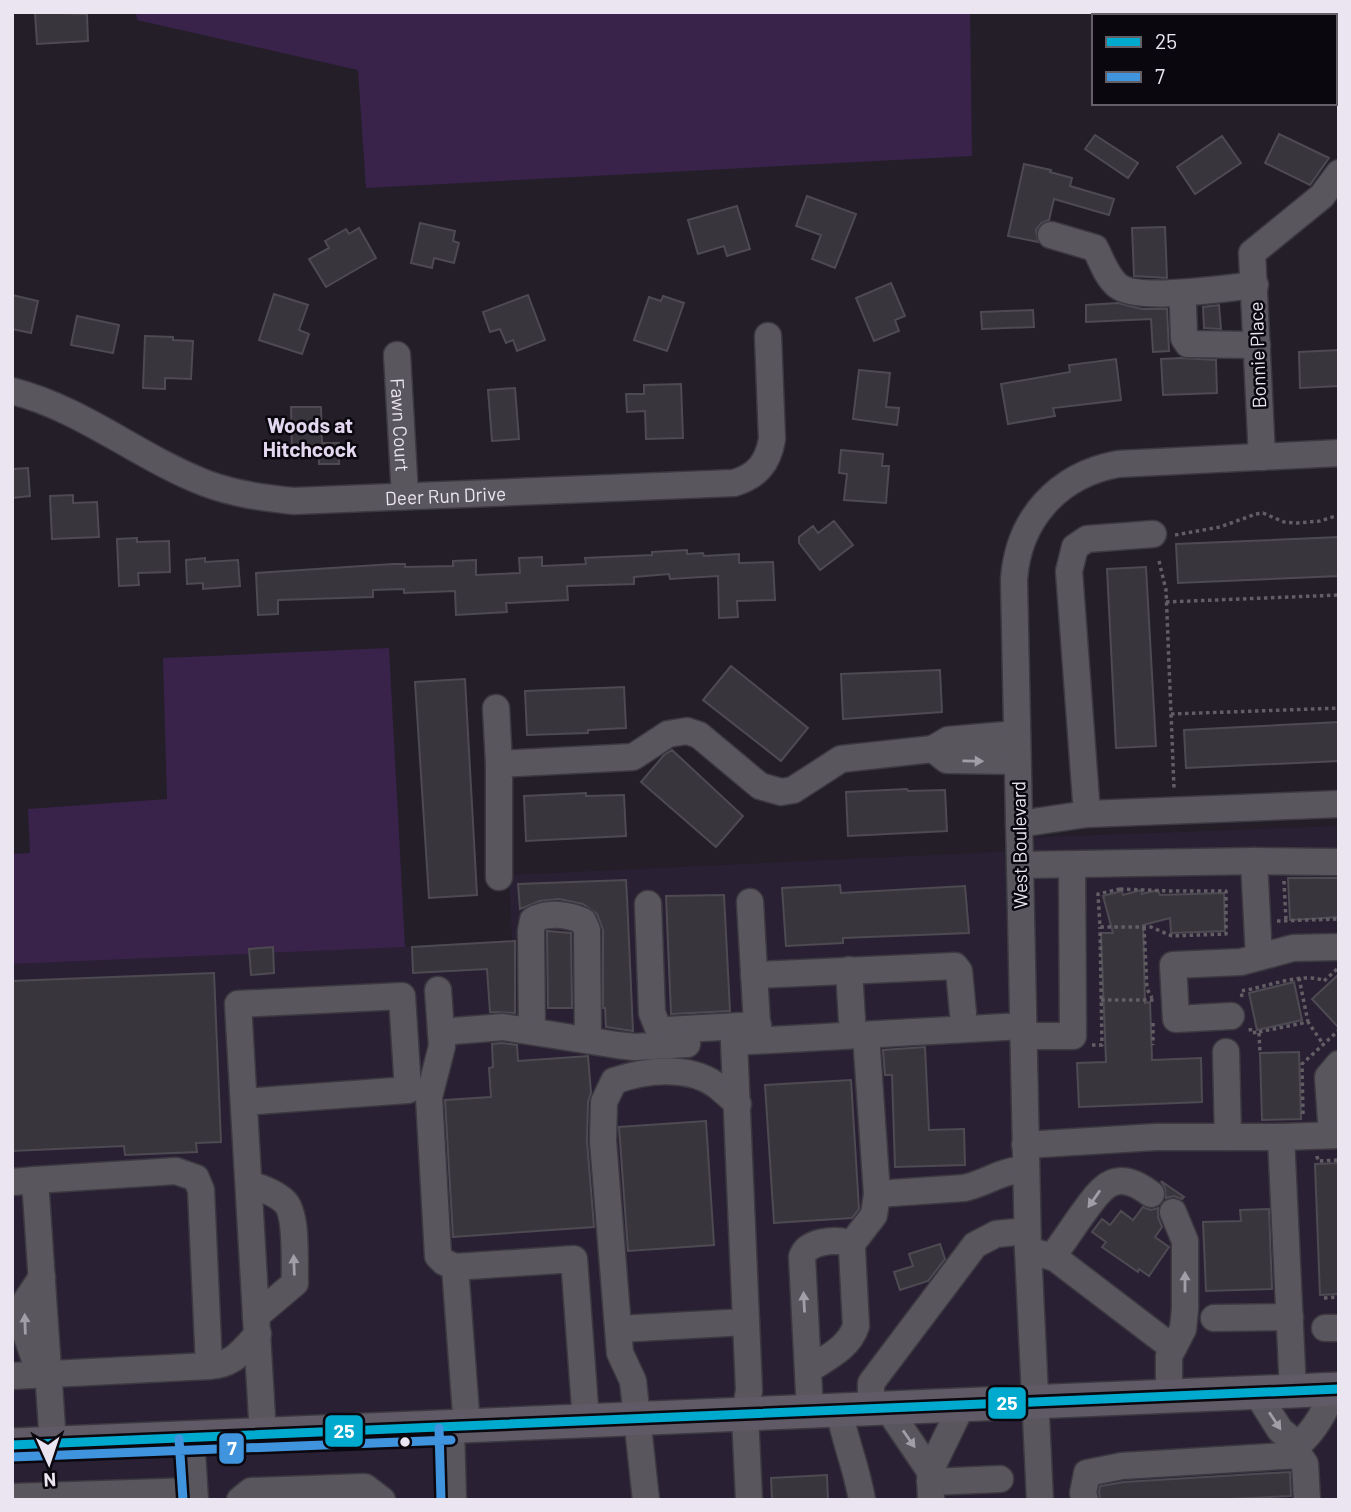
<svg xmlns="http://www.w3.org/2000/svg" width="1351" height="1512" font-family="Barlow,sans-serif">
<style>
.built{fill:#2a2034}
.green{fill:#39234b}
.building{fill:#39353d;stroke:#4e4a52;stroke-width:2}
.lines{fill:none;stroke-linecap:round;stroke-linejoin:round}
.minor-casing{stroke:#3c3941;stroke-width:29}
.major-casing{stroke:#3c3941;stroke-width:36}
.path{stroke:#615e64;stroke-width:3.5;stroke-dasharray:3.5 3.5;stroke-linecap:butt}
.minor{stroke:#5a565e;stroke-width:26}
.major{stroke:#5f5a65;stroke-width:33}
.bus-1-casing{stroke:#0a070e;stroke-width:14}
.bus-2-casing{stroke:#0a070e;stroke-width:14}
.bus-1{stroke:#00a9ce;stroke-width:9}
.bus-2{stroke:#4094de;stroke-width:9}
.oneway{fill:#a29ea7}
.bus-dot{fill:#eae5f0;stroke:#0a070e;stroke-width:2.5}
.labels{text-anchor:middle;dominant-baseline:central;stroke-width:5;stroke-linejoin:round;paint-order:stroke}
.street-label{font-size:19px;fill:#eae5f0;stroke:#0a070e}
.neighbourhood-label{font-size:21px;font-weight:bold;fill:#e3d8ef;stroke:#0a070e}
.line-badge{stroke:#0a070e;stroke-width:2.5}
.badge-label{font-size:19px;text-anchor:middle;font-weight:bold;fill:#fff}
</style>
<rect width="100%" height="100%" fill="#231e28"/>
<path class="built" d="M1339,826v674h-1327v-536l500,-22 -3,-67 510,-24v-13z"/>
<path class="green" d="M136,12h834l2,144 -606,32 -8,-118 -221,-50z
M389,648l16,299 -393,17v-110l18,-1 -2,-44 139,-10 -4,-141z"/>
<path class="building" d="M35,12l52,2 1,27 -51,3z
M1279,134l50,24 -19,27 -45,-22z
M1095,135l43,28 -10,15 -43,-29z
M1222,136l19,27 -46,31 -18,-27z
M1024,164l27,6 -1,2 22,6 -2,8 44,13 -5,16 -55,-16 -5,21 -8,3 -5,7 2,12 -30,-6z
M807,196l49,18 -21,54 -23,-9 9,-24 -25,-9z
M737,206l13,43 -23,7 -3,-10 -26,8 -10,-34z
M420,223l35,8 -2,10 6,2 -5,20 -20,-5 -2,10 -21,-5z
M1165,227l2,51 -33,-2 -2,-48z
M359,228l17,30 -50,29 -17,-28 20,-11 -4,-7 21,-12 3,5z
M891,283l14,33 -10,4 4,11 -25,10 -18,-43z
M274,294l34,11 -9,25 10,4 -7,20 -43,-14z
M12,295l26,6 -7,32 -19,-4z
M528,295l17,45 -28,11 -4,-11 -7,3 -6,-14 -10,3 -7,-20z
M663,296l21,7 -17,48 -33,-11 15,-43 12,4z
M1118,303l24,6h25l2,42 -16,1 -2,-33 -65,3v-17z
M1219,305l2,24 -17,-1 -1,-21z
M1033,310l1,17 -52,2 -1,-17z
M77,316l42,9 -6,28 -42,-8z
M145,336l28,1v3l20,1 -2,38 -26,-1v11l-22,-1z
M1339,350v36l-39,2 -1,-36z
M1181,358l35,2 1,33 -54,2 -2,-36z
M1116,359l5,41 -68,8 2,8 -47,8 -7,-40 69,-12 -1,-7z
M859,370l31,3 -4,34 13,1 -2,17 -44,-6z
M681,384l2,54 -37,1 -1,-28 -18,1 -1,-18h18v-9z
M515,388l4,51 -27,2 -4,-51z
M291,407h30l1,36h17v21h-20v-7l-27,1z
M841,450l42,4 -1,12h7l-3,37 -42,-3 3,-26 -8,-1z
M28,468l2,28 -18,2v-29z
M73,495v8l24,-1 2,35 -47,2 -2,-43z
M834,521l19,24 -33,25 -21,-27v-6l14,-11 5,7z
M1339,537v39l-161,7 -2,-39z
M137,538v4l32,-1 1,31 -32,1 1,12 -20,1 -2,-47z
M687,550v4l16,-1 1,3 35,-2v9l34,-1 2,38 -38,1 1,16 -19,1 -1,-42 -48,3 -1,-5 -35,3v7l-67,2 1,14 -62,3 1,9 -51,3 -1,-24 -51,2v-4l-31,1v7l-95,3v14l-20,1 -2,-42 137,-9h12v3l48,-1v-5l23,-1v15l44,-2 -1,-15 23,-1v9l44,-2 -1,-6 67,-3v-3z
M205,558v4l33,-2 2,26 -37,3v-6l-16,1 -1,-24z
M1146,567l10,179 -40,2 -9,-179z
M731,666l77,62 -27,33 -78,-61z
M940,670l2,42 -99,7 -2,-45z
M465,679l12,216 -48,3 -14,-216z
M624,687l2,41 -38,2v3l-61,2 -2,-44z
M1339,722v39l-153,7 -2,-38z
M672,750l71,66 -27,31 -75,-65 23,-27z
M907,789l1,2 37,-1 2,41 -99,5 -2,-44z
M586,793v3l38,-1 2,41 -100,5 -2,-45z
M1288,878h51v39l-49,3z
M626,880l1,17 6,134 -27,-4 -1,-19h-2v-78l-6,-16 -14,-10 -24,-5 -19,2 -20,8 -2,-25z
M840,885l1,8 124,-7 4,47 -126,5v5l-57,3 -4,-58z
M1141,890l1,4 16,-4 2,5 64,-2 1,38 -54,2 -1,-15 -27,7 2,78 5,-1 2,58 49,-2 1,44 -123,5 -2,-44 29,-1 -5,-129h12l-10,-37 19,-5 1,4z
M724,895l6,116 -59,3 -5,-118z
M547,931l24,2 1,75h-24z
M515,941v72l-25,-1 -3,-43 -74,4 -1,-26z
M273,947l1,26 -23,2 -2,-26z
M214,973l7,169 -25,1 1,9 -72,3 -1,-9 -112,5v-170z
M1339,974v54l-27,-29z
M1294,982l8,38 -45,10 -8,-37z
M502,1043l15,2 1,16 70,-5 3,37 -3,9 -1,39 7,86 -141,10 -8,-137 46,-3 -2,-29 4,-1 -1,-23z
M925,1047l4,83 35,-1 1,36 -70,2 -3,-92h-7l-2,-25z
M1299,1052l2,67 -39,1 -2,-67z
M851,1080l8,129 -7,9 -78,5 -9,-138z
M706,1121l8,124 -86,6 -9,-124z
M1339,1163v131l-19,1 -5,-131z
M1161,1181l23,16 -2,2 -8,-3 -8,2 -1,-10z
M1143,1207l8,3 7,-2v9l4,10 -7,10 14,10 -20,29 -10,-7 -1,3 -36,-25 4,-5 -14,-10 10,-13 8,6 11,-14 12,9z
M1269,1209l3,80 -66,2 -3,-69 38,-1 -1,-11z
M940,1244l5,15 -17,22 -28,9 -6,-18 19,-6 -4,-12z
M1290,1472l1,24 -85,4h-106l-1,-8 1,-6 24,-4z
M827,1475l1,25h-56l-1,-22z"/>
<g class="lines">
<defs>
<g id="minor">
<path d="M1051,235l44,13c7,13 11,28 23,38 21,16 107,2 137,-1"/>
<path d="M1183,307l1,31 4,6 69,1"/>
<path id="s1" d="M397,355l8,141"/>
<path id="s2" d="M12,391c71,18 126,66 193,92 29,11 59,15 89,18l440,-18c23,-7 34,-20 38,-44l-4,-103"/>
<path d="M1262,457l-10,-204 70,-57 17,-23"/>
<path d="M496,708l3,56"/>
<path d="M933,749l14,11 70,1"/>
<path d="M1087,814l-18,-243 6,-24 12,-8 66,-5"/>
<path d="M1019,824l68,-10 252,-10"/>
<path d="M1254,861l85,1"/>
<path d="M1020,865l234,-4 5,96"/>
<path d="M499,877v-113l134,-7 35,-23 19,-3 12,4 61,51 21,6 12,-2 48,-31 92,-10 15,-9 69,-6"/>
<path d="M750,902l7,123"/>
<path d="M648,904l4,109 6,15 8,2 92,-5"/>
<path d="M849,970l3,50"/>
<path d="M754,975l201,-9 4,5 4,42"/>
<path d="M438,990l4,56 -13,51 9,159 6,6 11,5"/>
<path d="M1231,1016l-55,3 -3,-54 68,-3 52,-14 46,-1"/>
<path d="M532,1030l-1,-99 2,-11c14,-8 35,-6 50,1l4,9 1,110"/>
<path d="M441,1032l62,-5 114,18 18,2 52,-3"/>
<path d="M866,1035l11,159"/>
<path d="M1023,1036h50l-1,-171"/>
<path d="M1226,1052l2,85"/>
<path d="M244,1102l164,-12 -6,-94 -164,8 18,312 7,119"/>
<path d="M1332,1135l-4,-58 11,-13"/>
<path d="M1281,1137l58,-2"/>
<path d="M1025,1145l131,-8h125l12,254"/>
<path d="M12,1182l23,-2 18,263"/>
<path d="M249,1184c12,4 25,8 35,17 14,12 10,63 11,82l-39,33"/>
<path d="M850,1246l24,-31 3,-21 87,-6c23,-5 35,-17 62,-19"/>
<path d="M1028,1250l27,8 118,90"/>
<path d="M1052,1257c10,-13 19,-27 29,-41 21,-29 34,-50 70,-22"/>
<path d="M42,1277l-16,24 -1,30 9,26 14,9"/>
<path d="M1214,1318l76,-1"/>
<path d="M1325,1328h14"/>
<path d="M619,1329l127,-7"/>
<path d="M209,1366c25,-1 33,-15 49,-32"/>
<path d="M808,1370c18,-12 41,-22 48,-44l-4,-77 -4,-6c-14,-4 -41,-2 -46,14l8,154"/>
<path d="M12,1376l197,-10 -8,-176 -5,-12 -20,-7 -141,9"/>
<path d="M1256,1392l24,38 18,15"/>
<path d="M1169,1396v-40l14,-27 2,-20v-68l-12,-29"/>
<path d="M871,1409v-26l104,-138 21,-11 31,-3"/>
<path d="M888,1409l42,62"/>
<path d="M839,1410c6,31 18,59 23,90"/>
<path d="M467,1427l-12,-160 119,-8 12,162"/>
<path d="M451,1428l2,72"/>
<path d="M191,1438l4,62"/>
<path d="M1298,1445c18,-16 27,-34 36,-56"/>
<path d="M1298,1445l1,10 6,9 2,36"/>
<path d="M930,1482l70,-3"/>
<path d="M12,1497l182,-6"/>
<path d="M240,1500l11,-9 114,-4 17,13"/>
<path d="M646,1500l-13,-119 -13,-28 -17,-212 1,-39 10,-21c31,-11 73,-16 102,4 8,6 15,13 22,19"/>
<path d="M749,1500l-4,-85 4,-25 -15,-348 288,-16"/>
<path d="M931,1500l-1,-29 32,-66"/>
<path d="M1040,1500l-12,-250 -14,-670c4,-61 44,-105 104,-116l221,-11"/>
<path d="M1085,1500l-2,-7 4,-20 35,-7 177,-11"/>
</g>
<path id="major" d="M12,1445l1327,-56"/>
</defs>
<use href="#minor" class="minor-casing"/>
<use href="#major" class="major-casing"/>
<path class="path" d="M1175,535l45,-8 36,-13 7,-1 21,9 13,1 23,-2 19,-6
M1159,561l7,29 8,198
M1166,602l173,-7
M1171,714l168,-6
M1284,881l2,40
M1120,889l50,2h56v43l-54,2 -21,-9h-51l-2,-33z
M1277,921l62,-2
M1144,927l3,62 5,9
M1299,978l9,44
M1242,997l-1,-6c22,-3 64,-20 83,-10l13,-12
M1101,1000h54
M1153,1023v22
M1250,1028l1,5 8,-1 1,21
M1259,1032l49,-10 15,22
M1092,1045h10l-2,-118
M1303,1114l-1,-50 37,-34
M1317,1156l1,5 21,-1
M1324,1298l15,-1"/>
<use href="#minor" class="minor"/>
<use href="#major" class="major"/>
<defs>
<path id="bus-1" d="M12,1445l1327,-56"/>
<path id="bus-2" d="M439,1428l2,72
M179,1439l4,61
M12,1457l439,-17"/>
</defs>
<use href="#bus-1" class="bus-1-casing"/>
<use href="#bus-2" class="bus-2-casing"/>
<use href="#bus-1" class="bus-1"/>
<use href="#bus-2" class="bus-2"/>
</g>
<defs><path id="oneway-solid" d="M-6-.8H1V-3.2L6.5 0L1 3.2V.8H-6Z" transform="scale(1.75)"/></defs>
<g class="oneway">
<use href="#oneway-solid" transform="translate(973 761) rotate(1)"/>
<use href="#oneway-solid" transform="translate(1094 1199) rotate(125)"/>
<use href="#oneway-solid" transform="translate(294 1265) rotate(-92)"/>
<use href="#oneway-solid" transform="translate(1185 1282) rotate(-90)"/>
<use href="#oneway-solid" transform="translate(804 1302) rotate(-93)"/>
<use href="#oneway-solid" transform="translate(25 1324) rotate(-92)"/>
<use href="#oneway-solid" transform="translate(1275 1421) rotate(56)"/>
<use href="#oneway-solid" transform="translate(909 1439) rotate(55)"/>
</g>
<circle class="bus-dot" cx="405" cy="1442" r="6"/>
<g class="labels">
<g class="street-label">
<text transform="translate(1257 355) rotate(-92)">Bonnie Place</text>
<text stroke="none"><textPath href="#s1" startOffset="70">Fawn Court</textPath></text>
<text stroke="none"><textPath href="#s2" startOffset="457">Deer Run Drive</textPath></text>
<text transform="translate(1019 845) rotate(-91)">West Boulevard</text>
</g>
<g class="neighbourhood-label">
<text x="310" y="424">Woods at<tspan x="310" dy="24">Hitchcock</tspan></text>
</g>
</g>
<g class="line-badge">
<rect x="987" y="1386" width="40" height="34" rx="7" fill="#00a9ce"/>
<rect x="324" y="1414" width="40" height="34" rx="7" fill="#00a9ce"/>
<rect x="218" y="1432" width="27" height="33" rx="7" fill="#4094de"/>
</g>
<g class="badge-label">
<text x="1007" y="1410">25</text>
<text x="344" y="1438">25</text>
<text x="232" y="1455">7</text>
</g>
<rect width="1351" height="1512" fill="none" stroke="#eae5f0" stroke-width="28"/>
<rect x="1092" y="14" width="245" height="91" fill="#0a070e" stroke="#646068" stroke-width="2"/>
<rect x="1106" y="37" width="35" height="10" fill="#00a9ce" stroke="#646068" stroke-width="2"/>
<text x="1155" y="49" font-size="21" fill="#eae5f0">25</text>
<rect x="1106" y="72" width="35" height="10" fill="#4094de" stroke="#646068" stroke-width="2"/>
<text x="1155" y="84" font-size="21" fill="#eae5f0">7</text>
<g transform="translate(49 1463) rotate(177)" stroke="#0a070e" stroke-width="5" paint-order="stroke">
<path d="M0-5L12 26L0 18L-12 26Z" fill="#eae5f0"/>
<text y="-10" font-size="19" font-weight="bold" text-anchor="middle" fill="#eae5f0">N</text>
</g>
</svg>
